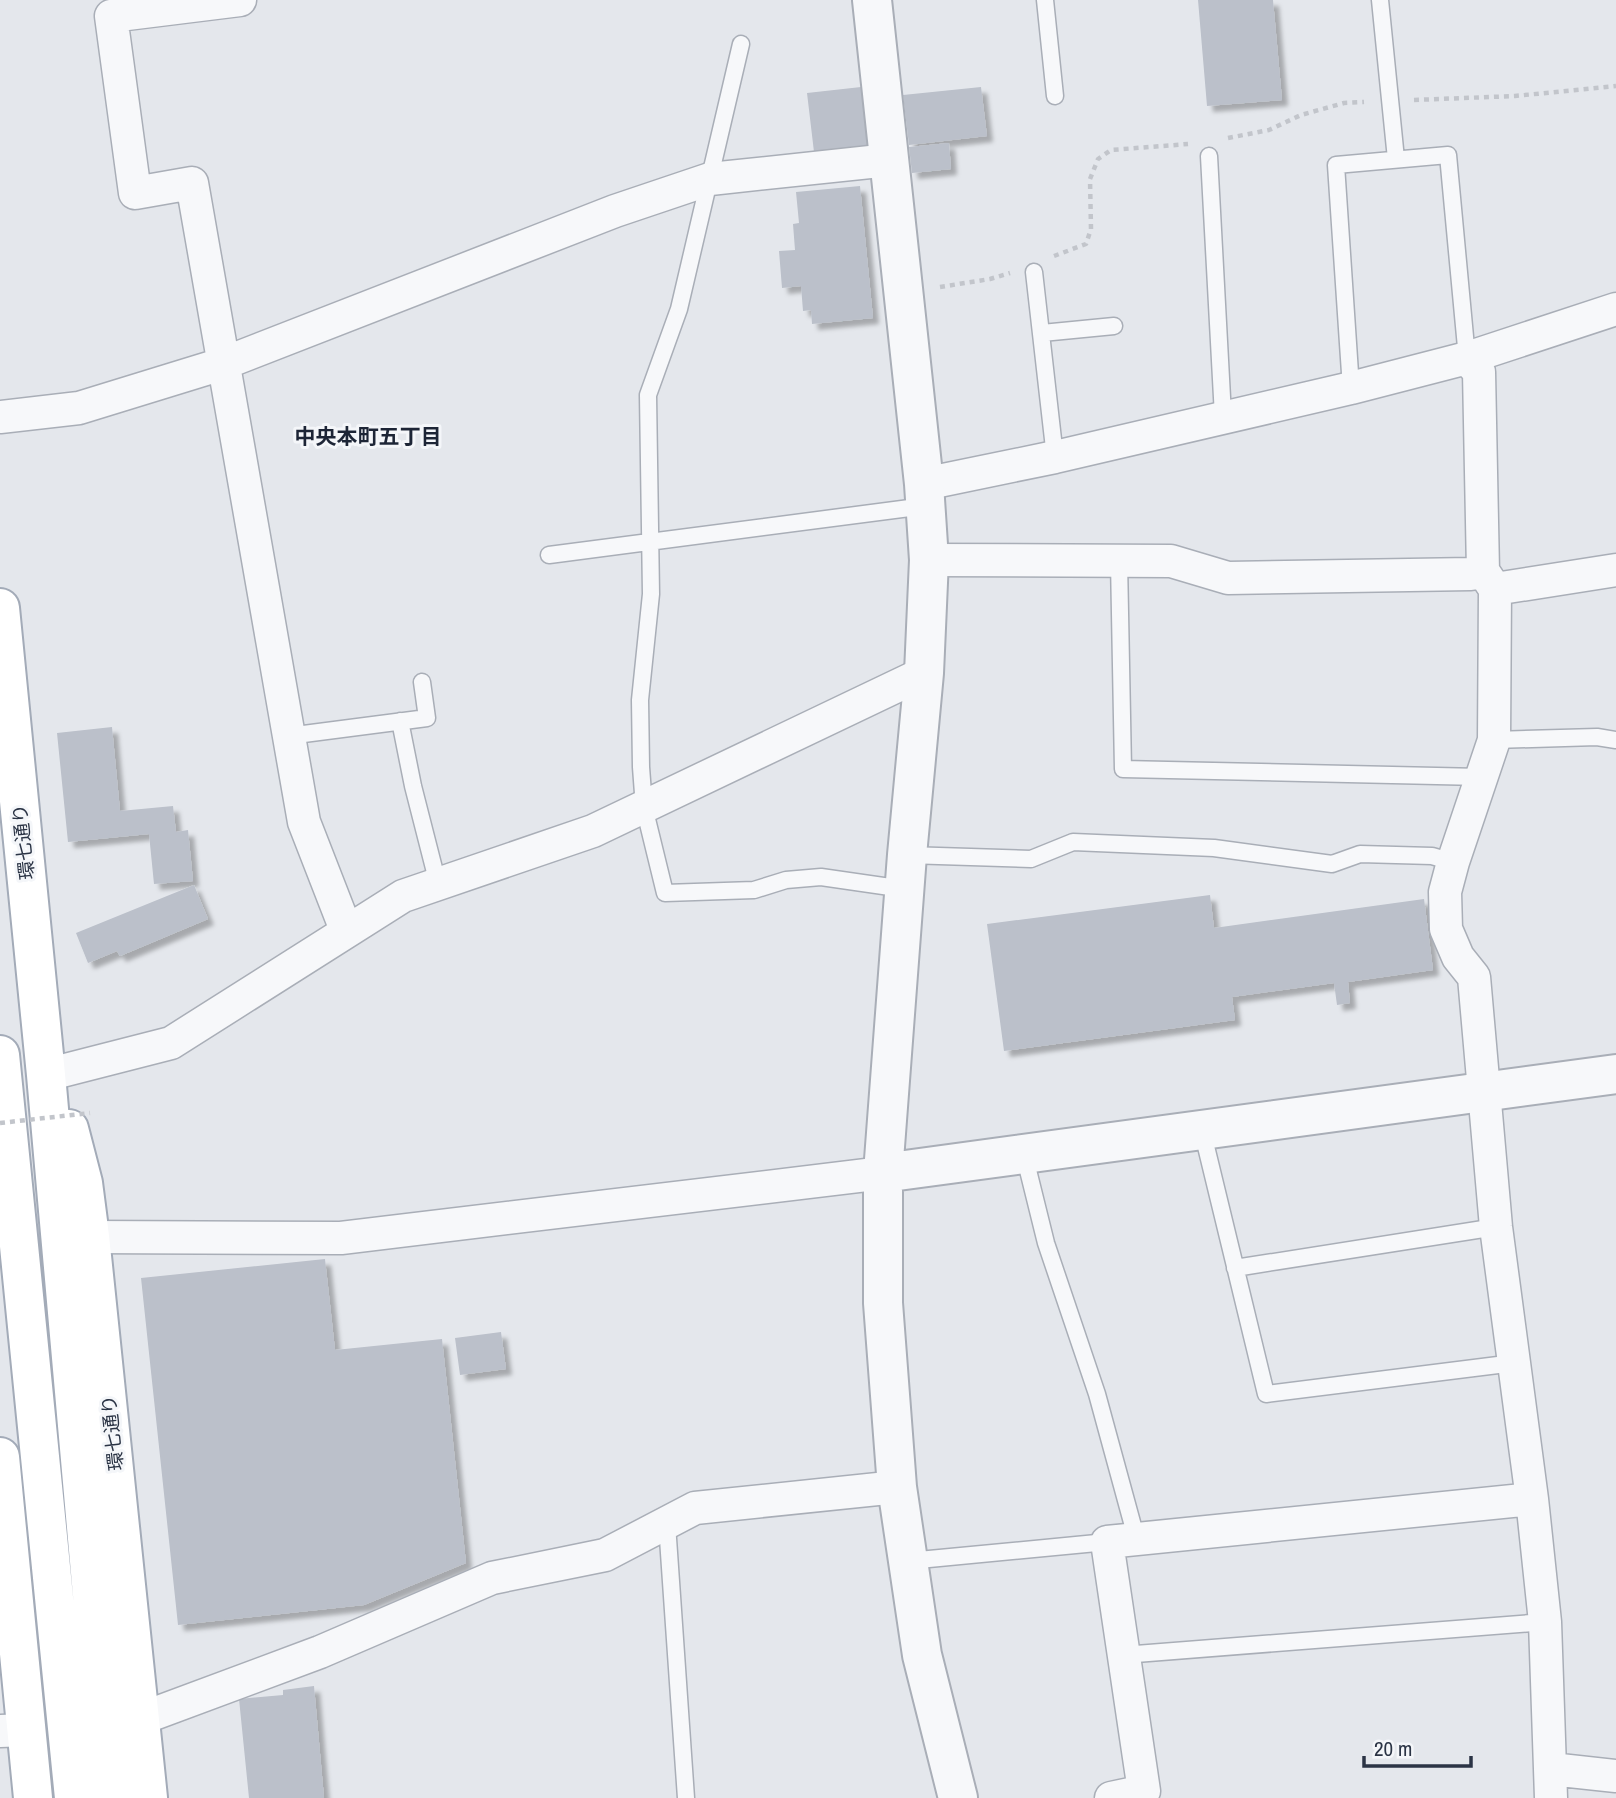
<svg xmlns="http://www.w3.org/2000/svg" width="1616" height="1798" font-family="'Archivo Narrow','Noto Sans JP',sans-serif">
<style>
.building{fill:#bbc0ca;filter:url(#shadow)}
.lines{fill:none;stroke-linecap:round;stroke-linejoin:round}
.service-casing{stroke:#a9aeb7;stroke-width:19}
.minor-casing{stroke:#a9aeb7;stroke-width:35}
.tertiary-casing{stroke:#a9aeb7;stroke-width:42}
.primary-casing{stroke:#a3abb8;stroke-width:42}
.path{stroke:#c2c5cb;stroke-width:4.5;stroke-dasharray:5 5;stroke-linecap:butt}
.service{stroke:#f7f8fa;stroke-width:16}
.minor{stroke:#f7f8fa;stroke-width:32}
.tertiary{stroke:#f7f8fa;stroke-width:38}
.primary{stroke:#fff;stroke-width:38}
.path-bridge{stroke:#c2c5cb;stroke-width:4.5;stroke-dasharray:5 5;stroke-linecap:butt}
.labels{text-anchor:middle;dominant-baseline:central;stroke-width:6;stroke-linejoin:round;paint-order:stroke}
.street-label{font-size:19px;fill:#2b3445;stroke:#f4f6f9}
.neighbourhood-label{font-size:21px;font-weight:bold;fill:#1d2536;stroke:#f4f6f9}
</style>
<defs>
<filter id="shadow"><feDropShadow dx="6" dy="6" stdDeviation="2" flood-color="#0004"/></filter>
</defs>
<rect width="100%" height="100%" fill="#e4e7ec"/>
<path class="building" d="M1198,0h75l9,100 -75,6z
M861,87l6,59 -53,6 -7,-59z
M981,87l6,49 -78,9 -6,-50z
M949,143l2,26 -39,4 -3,-26z
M860,186l13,132 -61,6 -1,-14 -8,1 -2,-25 -19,2 -3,-37 16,-1 -2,-26 6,-1 -3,-31z
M112,727l8,84 53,-5 3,26 12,-2 5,51 -39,3 -5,-50 -81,8 -11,-109z
M194,885l14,34 -88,37 -3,-5 -29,12 -12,-30z
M1210,895l4,33 210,-29 9,71 -85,12 2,21 -13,2 -3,-22 -102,14 3,23 -231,31 -17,-127z
M325,1259l10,91 107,-11 24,224 -102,42 -186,20 -37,-347z
M501,1332l5,37 -46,6 -5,-37z
M314,1686l10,112h-75l-10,-99 44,-4v-5z"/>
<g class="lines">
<defs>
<path id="service" d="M1045,0l10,96
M1380,0l16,159
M741,44l-62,265 -31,86 3,199 -11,106 1,67 3,40 21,86 89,-3 32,-10 35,-3 83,12
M1209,156l14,260
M1034,272l21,185
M1042,333l72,-7
M1351,388l-15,-223 112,-10 19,203
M549,555l376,-49
M1119,561l4,208 358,8
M400,721l13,65 25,98
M288,736l139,-18 -5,-36
M1494,740l103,-3 19,3
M907,855l124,4 42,-17 141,6 118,16 28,-10 72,2 21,6
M1202,1130l64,264 248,-31
M1024,1154l22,89 51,151 39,143
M1235,1268l261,-41
M667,1524l19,274
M908,1561l199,-19
M1123,1655l422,-33"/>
<path id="minor" d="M240,0l-129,16 24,177 57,-10 112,639 42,108
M1467,358l12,14 4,199 12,18 -1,151 -41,122 -8,30 1,37 12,28 16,20 22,250 36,272 13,123 6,176
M0,417l79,-9 143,-44 393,-153 95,-32 179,-19
M924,484l131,-27 296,-69 116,-30 149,-49
M929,560l242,1 57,17 243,-4 12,-3
M1495,589l121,-19
M46,1075l125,-32 232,-147 190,-65 331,-158
M90,1237l251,1 542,-65
M140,1719l180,-67 172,-74 113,-23 90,-47 202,-21
M0,1731l27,-1
M1551,1769l65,7
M1111,1798l33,-7 -37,-249 425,-43"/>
<path id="tertiary" d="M872,0l52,484 5,76 -5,113 -17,182 -24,318v130l14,184 25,168 36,143
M883,1173l733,-99"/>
<path id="primary" d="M0,608l46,467 64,723
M0,1055l74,743
M69,1129l14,54 7,54 58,561
M0,1457l33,341"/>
</defs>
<use href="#service" class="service-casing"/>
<use href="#minor" class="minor-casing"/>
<use href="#tertiary" class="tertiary-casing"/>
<use href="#primary" class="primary-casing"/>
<path class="path" d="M1414,100l101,-4 101,-10
M1228,138l41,-8 32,-15 43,-12 20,-1
M1054,256l32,-12 5,-15 -1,-50 8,-20 13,-9 77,-6
M940,287l50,-8 20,-6"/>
<use href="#service" class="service"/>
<use href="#minor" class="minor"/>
<use href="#tertiary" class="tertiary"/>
<use href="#primary" class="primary"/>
<path class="path-bridge" d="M0,1123l90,-10"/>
</g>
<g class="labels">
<g class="street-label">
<text transform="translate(23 842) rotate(-96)">環七通り</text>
<text transform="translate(112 1433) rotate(-96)">環七通り</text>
</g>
<g class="neighbourhood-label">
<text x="368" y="436">中央本町五丁目</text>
</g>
</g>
<path d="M1364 1756v10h107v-10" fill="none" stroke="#2b3445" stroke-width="3.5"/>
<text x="1374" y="1756" font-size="21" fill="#2b3445" stroke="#f4f6f9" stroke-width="5" paint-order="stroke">20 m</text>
</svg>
